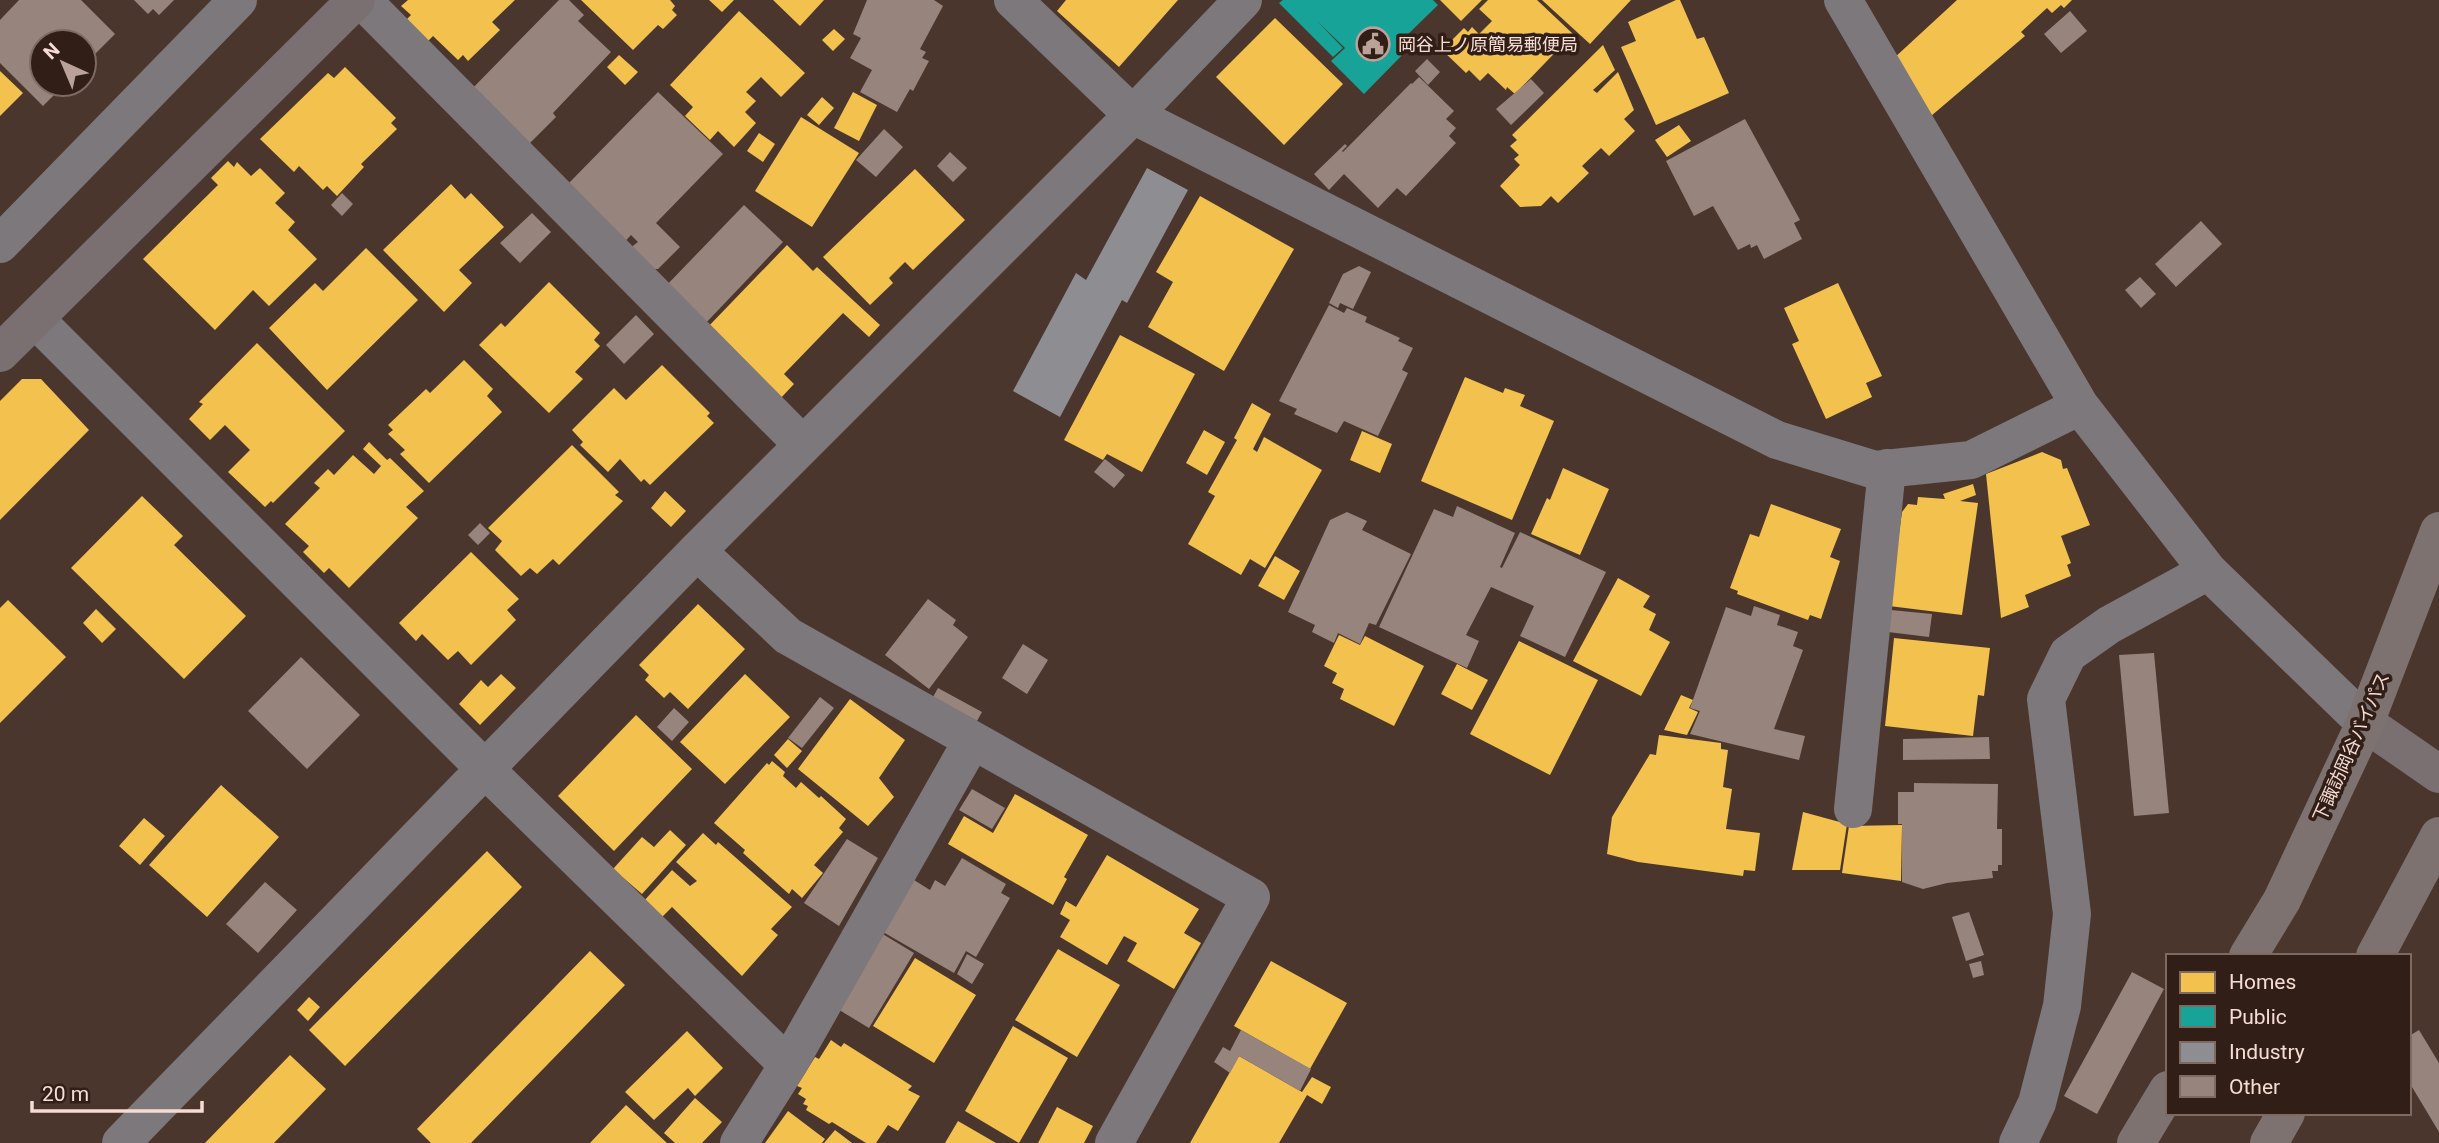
<svg xmlns="http://www.w3.org/2000/svg" width="2439" height="1143" font-family="Roboto,'Noto Sans JP',sans-serif">
<style>
.homes{fill:#f2c14e}
.public{fill:#17a398}
.industry{fill:#8d8d92}
.building{fill:#97847d}
.lines{fill:none;stroke-linecap:round;stroke-linejoin:round}
.street{stroke:#7d787b;stroke-width:38}
.secondary{stroke:#7a7071;stroke-width:38}
.highway{stroke:#7d726f;stroke-width:38}
.labels{text-anchor:middle;dominant-baseline:central;stroke-width:7;stroke-linejoin:round;paint-order:stroke}
.poi-label{font-size:18px;fill:#f6dcd2;stroke:#301e17;text-anchor:start}
.street-label{font-size:18px;fill:#f6dcd2;stroke:#301e17}
</style>
<rect width="100%" height="100%" fill="#4b362e"/>
<path class="homes" d="M408,0h107l-23,22 8,8 -32,31 -5,-6 -5,5 -25,-24 -7,7 -22,-21 7,-7 -10,-9z
M581,0h89l5,6 -3,4 5,5 -14,14 -5,-4 -25,25z
M709,0h25l-12,12z
M773,0h51l-24,26z
M1066,0h112l-59,67 -62,-56z
M1440,0h42l-21,21z
M1488,0h49l36,34 -58,60 -8,-7 -1,3 -18,-17 -8,8 -11,-11 -3,3 -24,-23 22,-22 4,4 4,-5 7,7 13,-13 -13,-12z
M1542,0h89l-41,44z
M1676,0h4l17,39 7,-2 25,56 -73,32 -35,-78 15,-6 -8,-19z
M1957,0h115l-8,8 -3,-3 -9,8 -5,-5 -26,24 4,4 -101,86 -31,-63z
M739,11l66,62 -24,24 -20,-20 -15,15 10,9 -11,11 11,11 -22,24 -16,-16 -8,9 -25,-24 8,-9 -23,-22z
M1275,18l68,66 -59,61 -68,-68z
M834,29l11,10 -12,12 -11,-11z
M1603,45l12,25 -22,20 4,3 21,-21 16,38 -10,9 11,12 -26,25 -8,-8 -19,18 7,7 -31,30 -7,-7 -10,10 -21,1 -20,-21 20,-21 -6,-6 5,-4 -9,-9 7,-6 -5,-5z
M619,55l19,17 -13,13 -18,-18z
M345,67l51,51 -5,5 6,6 -36,35 3,3 -27,29 -10,-10 -4,4 -24,-24 -5,6 -34,-33 68,-66 6,5z
M0,71l23,22 -23,23z
M853,92l24,13 -18,36 -25,-13z
M822,97l12,11 -15,17 -12,-10z
M801,117l58,36 -47,74 -57,-36z
M1679,125l12,16 -24,16 -12,-17z
M759,133l16,11 -12,18 -16,-11z
M228,161l6,6 3,-5 14,14 9,-8 25,25 -10,10 20,19 -7,8 29,29 -48,47 -16,-16 -38,40 -72,-71 75,-74 -7,-7z
M915,169l50,51 -52,50 -8,-8 -16,16 4,5 -23,22 -47,-48z
M451,184l14,15 6,-6 33,34 -45,43 13,13 -28,29 -61,-62z
M1200,196l94,53 -70,122 -76,-44 25,-45 -17,-10z
M787,245l26,26 4,-4 63,58 -11,12 -26,-24 -59,61 10,10 -15,16 -74,-70z
M366,248l52,52 -91,90 -58,-62 46,-45 8,8z
M549,282l51,51 -6,7 6,6 -25,26 8,7 -34,34 -70,-68 22,-22 4,4z
M1838,283l44,93 -16,7 6,14 -46,22 -34,-75 7,-3 -15,-33z
M1120,335l75,39 -53,98 -35,-18 -4,6 -39,-20z
M257,343l88,88 -72,72 -2,-2 -6,6 -37,-35 22,-22 -25,-25 -15,15 -21,-21 14,-15 -4,-2z
M464,360l29,29 -6,7 15,16 -73,71 -29,-29 5,-4 -17,-16 5,-4 -5,-5 38,-36 4,4z
M662,365l48,48 -3,3 7,7 -64,62 -6,-6 -3,3 -21,-23 -12,13 -28,-27 3,-3 -11,-12 42,-42 12,12z
M1465,377l38,16 2,-5 20,7 -5,11 34,15 -42,99 -91,-39z
M22,379h19l48,51 -89,90v-119z
M1252,403l19,11 -18,35 4,3 7,-15 58,33 -57,98 -15,-9 -9,16 -53,-31 27,-48 -7,-4 29,-52 -3,-2z
M1204,430l21,12 -18,33 -21,-12z
M1362,431l30,13 -12,29 -30,-13z
M369,442l18,18 3,-2 34,33 -18,16 12,11 -69,70 -20,-20 -5,5 -21,-21 6,-6 -24,-22 35,-36 -6,-5 14,-14 6,6 19,-20 21,19 7,-8 -18,-17z
M572,445l47,47 -4,3 8,6 -64,64 -6,-6 -16,15 -7,-6 -9,8 -26,-26 7,-9 -14,-13z
M2042,452l19,8 2,9 4,-1 23,57 -29,11 10,27 -4,2 4,11 -46,19 4,12 -28,11 -15,-144z
M1563,468l46,21 -29,66 -49,-21 16,-36 3,2z
M1973,484l3,11 -16,6 18,2 -16,112 -73,-9 13,-94 6,-8 9,1 1,-8 27,2 -2,-5z
M665,491l21,20 -15,16 -20,-19z
M142,496l41,40 -9,9 72,71 -62,63 -113,-111z
M1771,504l70,25 -11,28 10,4 -19,58 -11,-4 -2,5 -71,-26 1,-3 -8,-3 20,-54 9,3z
M471,552l48,47 -12,11 9,10 -45,45 -13,-14 -10,9 -26,-26 -6,7 -17,-18z
M1275,556l25,15 -16,29 -26,-14z
M1618,578l32,18 -7,11 13,7 -7,16 21,12 -29,54 -68,-35z
M8,600l58,57 -66,66v-115z
M698,604l47,45 -57,60 -18,-17 -6,6 -19,-18 4,-5 -10,-10z
M96,609l20,20 -14,14 -19,-20z
M1339,635l21,10 5,-9 59,30 -30,60 -54,-27 4,-10 -12,-6 5,-10 -13,-7z
M1894,638l96,10 -6,48 -6,-1 -5,41 -88,-10z
M1519,641l79,39 -48,95 -80,-41z
M1457,664l31,16 -16,30 -31,-16z
M501,674l15,14 -36,37 -21,-21 22,-24 7,7z
M745,674l45,43 -65,67 -45,-42z
M1681,695l12,5 -4,8 9,4 -11,23 -23,-5z
M850,699l55,41 -26,38 15,19 -26,29 -70,-57z
M636,715l56,54 -78,82 -56,-55z
M1659,735l62,8v6l7,1 -5,37 9,2 -6,40 34,4 -5,38 -11,-1 -1,6 -105,-14 -31,-8 5,-37 38,-63 6,1z
M788,739l14,12 -15,17 -13,-13z
M772,761l13,11 -2,4 13,12 5,-6 18,16 2,-2 25,23 -7,9 4,4 -29,33 9,8 -21,25 -10,-9 -3,5 -46,-41 2,-3 -31,-27 53,-60 2,2z
M221,785l58,52 -72,80 -58,-52z
M1015,794l73,41 -24,42 3,2 -14,26 -105,-61 16,-28 29,17z
M1803,812l44,12 -7,46h-48z
M144,818l21,18 -25,29 -21,-19z
M1902,825l-1,56 -59,-8 7,-47z
M670,830l16,15 -44,49 -29,-25 29,-32 12,10z
M703,833l13,12 2,-3 74,65 -21,22 7,6 -36,41 -70,-69 -12,12 -17,-17 29,-32 18,16 7,-5 -21,-19z
M487,851l35,36 -177,179 -36,-36z
M1107,855l92,54 -15,24 17,10 -27,46 -47,-28 10,-18 -13,-7 -17,29 -47,-28 10,-17 -10,-6 6,-13 10,6z
M1058,949l62,36 -43,72 -62,-37z
M590,951l35,34 -154,158h-40l-14,-14z
M915,958l61,37 -42,68 -61,-37z
M1271,961l76,42 -37,66 -76,-43z
M309,997l11,10 -12,14 -11,-11z
M1013,1026l55,32 -49,85 -54,-32z
M687,1031l36,37 -28,28 -7,-8 -34,32 -29,-28z
M831,1040l10,7 3,-4 68,43 -4,4 12,6 -22,35 -10,-6 -12,18h-10l-34,-21 -3,2 -23,-14 2,-4 -5,-2 3,-5 -8,-5 4,-6 -5,-2 18,-29 4,2z
M290,1055l36,34 -52,54h-69z
M1239,1056l63,36 10,-15 19,10 -9,17 -15,-9 -28,48h-89z
M695,1098l27,24 -20,21h-27l-11,-10z
M626,1105l41,38h-77z
M1057,1107l36,19 -9,17h-46z
M788,1111l37,28 -3,4h-57z
M958,1121l38,22h-51z
M835,1130l17,13h-28z"/>
<path class="public" d="M1283,0h150l5,5 -36,35 8,7 -46,47 -33,-33 14,-13 -28,-27 26,27 -10,9 -54,-54z"/>
<path class="industry" d="M1147,168l41,22 -61,113 -5,-3 -62,117 -47,-26 63,-118 10,7z"/>
<path class="building" d="M19,0h62l34,34 -31,31v-23h-42v42h23l-22,22 -43,-43v-43z
M134,0h40l-15,15 -6,-6 -5,5z
M559,0h10l15,15 -6,6 33,31 -58,61 3,4 -29,29 -59,-53z
M867,0h67l9,6 -23,43 6,3 -4,6 7,3 -16,30 -3,-2 -13,23 -37,-20 12,-22 -22,-12 11,-20 -8,-4z
M2070,11l17,20 -26,22 -17,-19z
M1427,59l13,13 -12,13 -13,-14z
M1419,77l35,34 -8,8 10,9 -7,8 7,7 -50,53 -9,-8 -19,20 -34,-34 -15,16 -15,-16 31,-30 2,2 -5,5 1,1 68,-69 1,1z
M1531,79l13,14 -33,32 -15,-16z
M658,92l65,62 -67,69 24,24 -22,22h-13l-19,-18 12,-9 -7,-7 -11,12 -51,-64z
M1745,119l55,101 -6,3 8,16 -38,20 -7,-14 -6,3 -1,-4 -12,6 -25,-44 -19,10 -28,-55z
M884,129l19,18 -27,30 -20,-17z
M950,152l17,16 -14,14 -16,-16z
M342,193l11,11 -11,12 -11,-11z
M744,205l39,37 -81,85 -39,-38z
M532,213l19,19 -31,31 -20,-20z
M2201,221l21,23 -46,43 -21,-23z
M1359,266l12,6 -18,37 -13,-6 -2,5 -9,-5 14,-29z
M2140,277l16,17 -15,14 -16,-18z
M1329,305l15,8 3,-5 20,9 -2,5 35,16 -2,3 15,7 -11,22 6,3 -30,63 -34,-15 -7,12 -43,-19 3,-5 -18,-8z
M636,315l18,19 -30,30 -18,-19z
M1105,459l20,16 -11,13 -20,-16z
M1457,506l58,27 -15,34 2,1 18,-36 86,40 -41,85 -45,-21 14,-30 -43,-19 -25,48 13,6 -12,27 -88,-41 55,-118 19,8z
M1347,512l20,9 -5,9 49,24 -35,71 -7,-2 -9,21 -22,-11 -4,10 -22,-11 3,-7 -27,-13 42,-92z
M480,523l10,10 -12,12 -10,-10z
M928,599l28,21 -3,5 15,12 -39,52 -44,-34z
M1754,606l26,9 -3,10 21,7 -5,14 10,4 -29,79 31,7 -6,24 -109,-26 10,-23 -10,-3 36,-101 25,9z
M1891,610l41,4 -3,23 -41,-5z
M1023,644l25,16 -21,34 -25,-16z
M2154,653l15,160 -35,3 -15,-161z
M301,657l59,58 -53,54 -59,-58z
M938,688l44,24 -5,9 -44,-24z
M820,697l14,11 -32,40 -14,-10z
M674,708l15,14 -17,19 -15,-14z
M1989,737l1,22 -87,1v-21z
M1914,783l84,1 -1,45h5v36h-4v6h-6l1,7 -46,5 -24,6 -21,-7v-58h-4v-32h16z
M972,789l33,19 -13,21 -33,-19z
M847,839l31,19 -39,68 -35,-23z
M962,858l44,26 -5,9 9,5 -34,59 -10,-6 -12,22 -71,-41 31,-52 16,10 5,-10 10,6z
M265,882l32,28 -39,43 -32,-29z
M1969,912l15,43 -18,6 -14,-44z
M881,933l33,20 -45,75 -33,-20z
M967,954l17,10 -12,20 -15,-10z
M1981,961l3,14 -11,3 -4,-14z
M2132,972l32,17 -67,125 -33,-18z
M1241,1030l70,39 -11,22 -61,-35 -9,17 -16,-11 9,-15 7,4z
M2419,1030l20,33v69l-30,-50v-46z"/>
<g class="lines">
<path class="street" d="M362,0l441,445
M1013,0l120,115 644,325 98,30 96,-10 109,-54
M1843,0l237,406 128,165 157,152
M0,244l238,-244
M35,319l450,450 303,296
M697,551l91,85 463,261 -137,246
M1853,809l34,-341
M121,1143l576,-592 436,-436 110,-115
M739,1143l49,-78 184,-324
M2018,1143l19,-40 25,-97 10,-92 -26,-215 22,-45 41,-29 99,-54"/>
<path class="secondary" d="M0,353l356,-353
M2365,723l74,51"/>
<path class="highway" d="M2248,956l34,-56 83,-177 74,-192
M2375,956l64,-120
M2136,1143l32,-53
M2269,1143l17,-30"/>
</g>
<defs>
<symbol id="civic-ring" viewBox="-11 -11 22 22"><circle r="9.5" fill="#301e17" stroke="#baa299" stroke-width="1.5"/><path d="M-.6-6.5H3V-4.5H.6V-3L4-1V1h2V6H-6V1h2V-1L-.6-3ZM-1.2 2.5V6h2.4V2.5Z" fill="#baa299"/></symbol>
</defs>
<g fill-rule="evenodd">
<use href="#civic-ring" x="1354" y="25" width="38" height="38"/>
</g>
<g class="labels">
<g class="poi-label">
<text x="1398" y="44">岡谷上ノ原簡易郵便局</text>
</g>
<g class="street-label">
<text transform="translate(2351 747) rotate(-66)">下諏訪岡谷バイパス</text>
</g>
</g>
<rect x="2166" y="954" width="245" height="161" fill="#301e17" stroke="#7f6a62" stroke-width="2"/>
<rect x="2180" y="972" width="35" height="21" fill="#f2c14e" stroke="#7f6a62" stroke-width="2"/>
<text x="2229" y="989" font-size="21" fill="#f6dcd2">Homes</text>
<rect x="2180" y="1006" width="35" height="21" fill="#17a398" stroke="#7f6a62" stroke-width="2"/>
<text x="2229" y="1024" font-size="21" fill="#f6dcd2">Public</text>
<rect x="2180" y="1042" width="35" height="21" fill="#8d8d92" stroke="#7f6a62" stroke-width="2"/>
<text x="2229" y="1059" font-size="21" fill="#f6dcd2">Industry</text>
<rect x="2180" y="1076" width="35" height="21" fill="#97847d" stroke="#7f6a62" stroke-width="2"/>
<text x="2229" y="1094" font-size="21" fill="#f6dcd2">Other</text>
<g transform="translate(63 63) rotate(316)"><circle r="33" fill="#301e17" stroke="#7f6a62" stroke-width="2"/>
<path d="M0-5L12 26L0 18L-12 26Z" fill="#baa299"/>
<text y="-10" font-size="19" font-weight="bold" text-anchor="middle" fill="#f6dcd2">N</text>
</g>
<path d="M32 1101v10h170v-10" fill="none" stroke="#f6dcd2" stroke-width="3.5"/>
<text x="42" y="1101" font-size="21" fill="#f6dcd2" stroke="#301e17" stroke-width="5" paint-order="stroke">20 m</text>
</svg>
